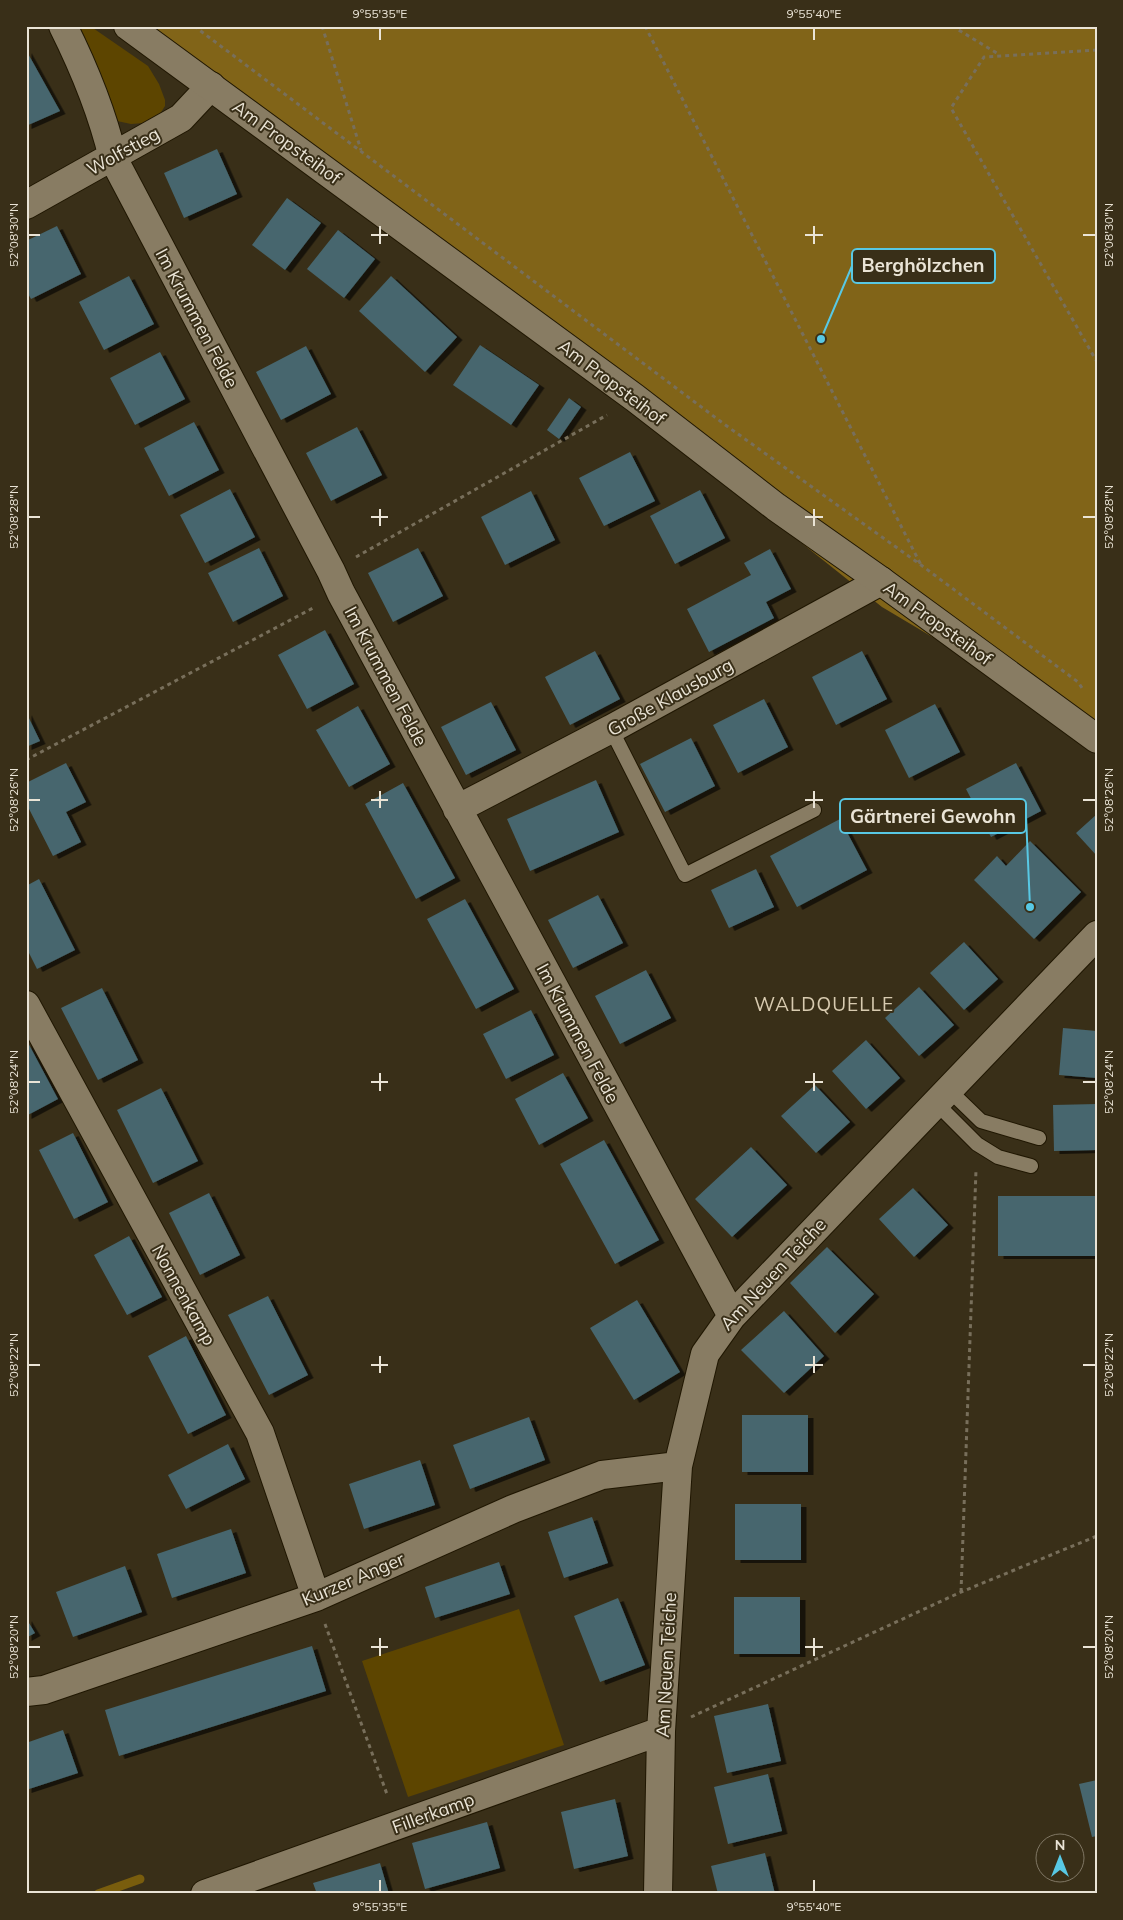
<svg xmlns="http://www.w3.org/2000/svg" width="1123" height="1920" font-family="Mulish,sans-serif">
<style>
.green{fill:#5d4500}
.forest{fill:#816418}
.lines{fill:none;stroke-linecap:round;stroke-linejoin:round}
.stream{stroke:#795d0d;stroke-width:9}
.building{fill:#46666e;filter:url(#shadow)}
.service-casing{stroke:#201702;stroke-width:16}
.minor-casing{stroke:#201702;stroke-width:30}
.tertiary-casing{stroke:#201702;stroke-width:30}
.path{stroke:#786f5b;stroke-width:3;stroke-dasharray:4 4;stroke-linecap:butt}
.service{stroke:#887c63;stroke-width:14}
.minor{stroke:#887c63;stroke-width:28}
.tertiary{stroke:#887c63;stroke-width:28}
.ticks{fill:none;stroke:#eae4d6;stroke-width:2}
.labels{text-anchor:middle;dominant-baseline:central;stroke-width:4;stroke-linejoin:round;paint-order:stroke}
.street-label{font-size:18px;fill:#eae4d6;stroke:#392f18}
.neighbourhood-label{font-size:19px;letter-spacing:1px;fill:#d8cbb0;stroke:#392f18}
.leader{fill:none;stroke:#58c8e4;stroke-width:2}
.callout-dot{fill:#58c8e4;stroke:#392f18;stroke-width:2}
.callout{fill:#392f18;stroke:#58c8e4;stroke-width:2}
.callout-label{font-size:19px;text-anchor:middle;font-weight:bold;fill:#eae4d6}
.neatline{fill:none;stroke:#eae4d6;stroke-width:2}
.ticks-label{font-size:12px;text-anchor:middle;fill:#eae4d6}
</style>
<defs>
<filter id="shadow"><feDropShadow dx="5.5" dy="3" stdDeviation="0" flood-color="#0009"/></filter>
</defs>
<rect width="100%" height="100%" fill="#392f18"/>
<path class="green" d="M71,26h19l58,40 11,18 6,16v6l-7,11 -14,6 -13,1 -14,-3z
M519,1609l45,136 -156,52 -46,-136z"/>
<path class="forest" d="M139,26h958v709l-215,-128 -565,-450z"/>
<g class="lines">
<path class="stream" d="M98,1894l42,-15"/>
</g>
<path class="building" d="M26,50l34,61 -34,15z
M217,149l20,45 -53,24 -20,-45z
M287,198l34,25 -36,47 -33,-25z
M57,226l24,48 -50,25 -5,-9v-49z
M338,230l37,29 -31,39 -37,-29z
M129,276l25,48 -50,26 -25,-48z
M391,276l66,61 -32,35 -66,-61z
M480,345l59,40 -28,40 -58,-40z
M306,346l25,48 -50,26 -25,-48z
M160,352l25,47 -50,26 -25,-47z
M569,398l12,9 -22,32 -12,-9z
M194,422l25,48 -50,26 -25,-48z
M357,427l25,48 -51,26 -25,-48z
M630,452l25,49 -51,25 -25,-48z
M230,489l25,48 -50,26 -25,-48z
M700,490l25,48 -50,26 -25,-48z
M531,491l24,49 -50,25 -24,-48z
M259,548l24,48 -50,26 -25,-49z
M418,548l25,48 -50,26 -25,-49z
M770,549l21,40 -25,13 8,16 -65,34 -22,-43 64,-34 -7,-12z
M325,630l29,54 -47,25 -29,-54z
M595,651l25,48 -50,26 -25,-48z
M862,651l25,48 -51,26 -24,-48z
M764,699l24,48 -50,26 -25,-48z
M491,702l25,48 -50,25 -25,-48z
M935,704l25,48 -51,26 -24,-48z
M358,706l32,58 -41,23 -33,-57z
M26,712l14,29 -14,6z
M691,738l24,48 -50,26 -25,-48z
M66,763l20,39 -20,10 15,30 -28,14 -27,-53v-20z
M1016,763l25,48 -50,26 -25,-48z
M596,780l23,52 -89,39 -23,-52z
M403,783l52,95 -39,21 -51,-95z
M1097,814v42l-21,-23z
M840,819l27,51 -70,37 -27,-51z
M1030,841l51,51 -47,47 -60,-59 23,-24 9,10z
M756,869l18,38 -45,21 -18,-38z
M39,879l36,71 -38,19 -11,-22v-61z
M598,895l25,48 -50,25 -25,-48z
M465,899l49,90 -38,20 -49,-90z
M964,942l34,37 -34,31 -34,-37z
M646,970l25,48 -51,26 -25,-48z
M919,987l35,38 -35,31 -34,-38z
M102,988l36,72 -40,20 -37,-72z
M531,1010l23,45 -48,24 -23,-45z
M1063,1028l34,3v47l-38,-3z
M26,1039l32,60 -32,17z
M866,1040l34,38 -34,31 -34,-38z
M563,1073l25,45 -49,27 -24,-46z
M815,1085l35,37 -34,31 -35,-37z
M161,1088l37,73 -45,22 -36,-73z
M1097,1104v46l-43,1 -1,-46z
M73,1133l35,69 -34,17 -35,-69z
M604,1140l55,100 -44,24 -55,-100z
M751,1147l36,38 -55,52 -37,-38z
M913,1188l35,37 -34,32 -35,-38z
M209,1193l31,62 -40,20 -31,-62z
M998,1196h99v60h-99z
M129,1236l33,61 -35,18 -33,-60z
M827,1247l47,47 -39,39 -45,-50z
M268,1296l40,79 -39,20 -41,-80z
M637,1300l43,72 -46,28 -44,-72z
M784,1311l40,45 -40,37 -43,-43z
M186,1336l40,79 -38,19 -40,-78z
M742,1415h66v57h-66z
M529,1417l16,43 -75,29 -17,-44z
M228,1444l17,35 -59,30 -18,-34z
M420,1460l15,45 -71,24 -15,-45z
M735,1504h66v56h-66z
M592,1517l16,46 -44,15 -16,-46z
M231,1529l15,44 -74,25 -15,-44z
M499,1562l11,32 -75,24 -10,-31z
M125,1566l17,46 -69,25 -17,-45z
M734,1597h66v57h-66z
M618,1598l27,67 -45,17 -26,-66z
M26,1618l9,15 -9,5z
M312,1646l14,45 -207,65 -14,-46z
M768,1704l13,57 -54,12 -13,-57z
M63,1730l15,43 -52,17v-47z
M768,1774l14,57 -54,13 -14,-57z
M1097,1780v56l-5,1 -13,-53z
M615,1799l13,57 -54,13 -13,-57z
M487,1822l13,46 -75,21 -13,-46z
M765,1853l10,41h-57l-7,-28z
M380,1863l9,31h-72l-4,-11z"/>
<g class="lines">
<defs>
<path id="service" d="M611,729l74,146 129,-65
M948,1089l33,32 58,17
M935,1102l42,42 21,13 33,9"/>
<path id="minor" d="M63,26c21,42 39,86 50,132l218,413 10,22 391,723
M26,205l155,-87 30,-32
M457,809l154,-80 270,-148
M26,1005l234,428 56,164
M26,1692l18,-2 272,-93 197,-88 89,-34 76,-9
M205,1894l456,-163
M658,1894l3,-163 17,-265 27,-112 27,-38 365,-381"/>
<path id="tertiary" d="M128,26l507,372 141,109 105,74 216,158"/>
</defs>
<use href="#service" class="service-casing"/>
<use href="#minor" class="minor-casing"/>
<use href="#tertiary" class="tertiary-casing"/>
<path class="path" d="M194,26l530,398 197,141 157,117 6,9
M322,26l39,124
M645,26l276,539
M952,26l48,29
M1097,50l-113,7 -33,51 146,254
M356,557l251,-142
M26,760l289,-153
M961,1592l15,-422
M325,1624l63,173
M691,1717l270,-125 136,-56"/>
<use href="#service" class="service"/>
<use href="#minor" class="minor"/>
<use href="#tertiary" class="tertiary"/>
</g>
<path class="ticks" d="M380,28v12M814,28v12M380,226v18M814,226v18M28,235h12M371,235h17M805,235h18M1083,235h13M380,509v17M814,509v17M28,517h12M371,517h17M805,517h18M1083,517h13M380,791v17M814,791v17M28,800h12M371,800h17M805,800h18M1083,800h13M380,1073v18M814,1073v18M28,1082h12M371,1082h17M805,1082h18M1083,1082h13M380,1356v17M814,1356v17M28,1365h12M371,1365h17M805,1365h18M1083,1365h13M380,1638v18M814,1638v18M28,1647h12M371,1647h17M805,1647h18M1083,1647h13M380,1880v12M814,1880v12"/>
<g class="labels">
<g class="street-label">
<text transform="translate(287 142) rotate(36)">Am Propsteihof</text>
<text transform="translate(123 151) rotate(-29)">Wolfstieg</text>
<text transform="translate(197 318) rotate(62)">Im Krummen Felde</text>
<text transform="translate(612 382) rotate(37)">Am Propsteihof</text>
<text transform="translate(938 623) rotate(36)">Am Propsteihof</text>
<text transform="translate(386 676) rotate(62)">Im Krummen Felde</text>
<text transform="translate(670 697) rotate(-29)">Große Klausburg</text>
<text transform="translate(578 1033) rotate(62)">Im Krummen Felde</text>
<text transform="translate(773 1274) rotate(-47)">Am Neuen Teiche</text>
<text transform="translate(184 1295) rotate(61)">Nonnenkamp</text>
<text transform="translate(353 1579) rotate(-23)">Kurzer Anger</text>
<text transform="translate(666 1665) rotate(-87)">Am Neuen Teiche</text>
<text transform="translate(433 1813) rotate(-20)">Fillerkamp</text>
</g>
<g class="neighbourhood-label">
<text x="824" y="1004">WALDQUELLE</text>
</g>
</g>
<path class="leader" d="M821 339L852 266M1030 907L1026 816"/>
<g class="callout-dot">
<circle cx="821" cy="339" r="5"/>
<circle cx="1030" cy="907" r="5"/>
</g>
<g class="callout">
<rect x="852" y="249" width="143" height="34" rx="5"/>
<rect x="840" y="799" width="186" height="34" rx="5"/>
</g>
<g class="callout-label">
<text x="923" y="272">Berghölzchen</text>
<text x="933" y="823">Gärtnerei Gewohn</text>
</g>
<rect width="1123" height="1920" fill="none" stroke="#392f18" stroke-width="55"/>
<g transform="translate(1060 1858)"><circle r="24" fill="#392f18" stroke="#807764"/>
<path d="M0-4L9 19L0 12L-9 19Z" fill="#58c8e4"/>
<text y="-8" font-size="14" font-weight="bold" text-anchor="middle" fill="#eae4d6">N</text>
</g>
<rect x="28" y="28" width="1068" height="1864" class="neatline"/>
<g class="ticks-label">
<text x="380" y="18">9°55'35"E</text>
<text x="814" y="18">9°55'40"E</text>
<text transform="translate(14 235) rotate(-90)" y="4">52°08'30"N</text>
<text transform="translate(1109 235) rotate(-90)" y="4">52°08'30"N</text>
<text transform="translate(14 517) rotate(-90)" y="4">52°08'28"N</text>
<text transform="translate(1109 517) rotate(-90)" y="4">52°08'28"N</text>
<text transform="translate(14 800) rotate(-90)" y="4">52°08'26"N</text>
<text transform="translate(1109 800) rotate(-90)" y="4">52°08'26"N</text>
<text transform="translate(14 1082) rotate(-90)" y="4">52°08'24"N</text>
<text transform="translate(1109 1082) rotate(-90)" y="4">52°08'24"N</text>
<text transform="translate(14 1365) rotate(-90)" y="4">52°08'22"N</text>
<text transform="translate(1109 1365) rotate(-90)" y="4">52°08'22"N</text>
<text transform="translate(14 1647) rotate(-90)" y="4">52°08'20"N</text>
<text transform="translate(1109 1647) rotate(-90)" y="4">52°08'20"N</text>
<text x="380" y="1911">9°55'35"E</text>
<text x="814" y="1911">9°55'40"E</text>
</g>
</svg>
